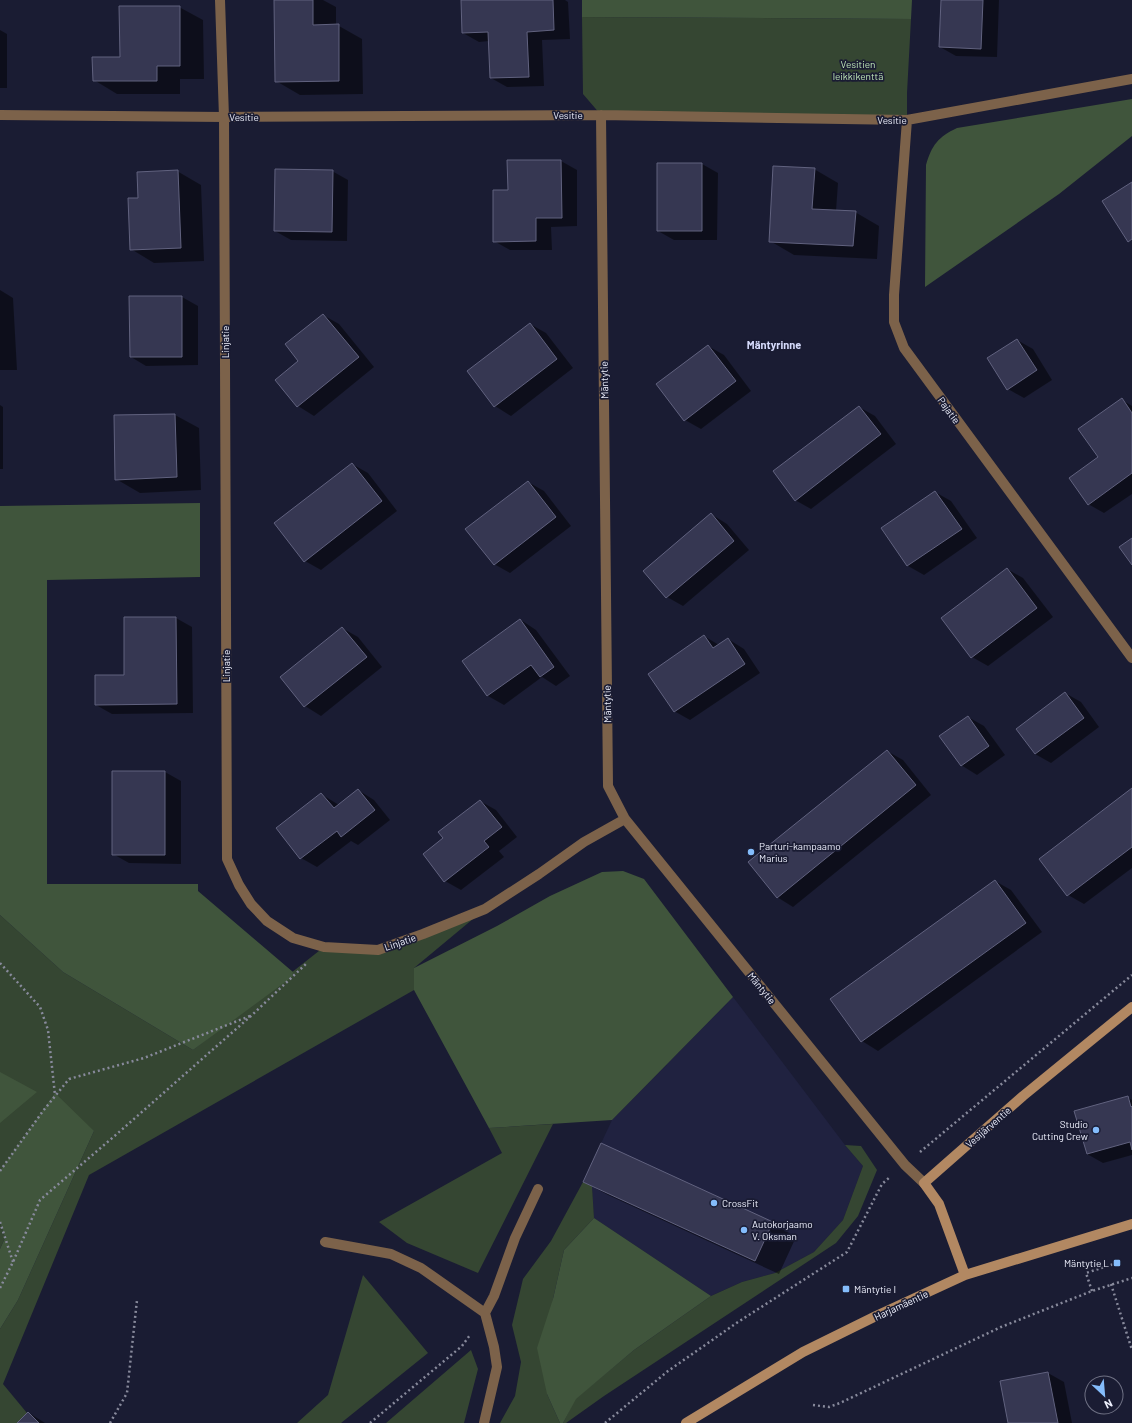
<svg xmlns="http://www.w3.org/2000/svg" width="1132" height="1423" font-family="Barlow,sans-serif">
<style>
.built{fill:#202240}
.green{fill:#354632}
.forest{fill:#40553c}
.shadow{fill:#0007}
.building{fill:#363752;stroke:#61627f}
.lines{fill:none;stroke-linecap:round;stroke-linejoin:round}
.path{stroke:#888a9c;stroke-width:2.5;stroke-dasharray:2 3;stroke-linecap:butt}
.lane{stroke:#7c624a;stroke-width:10}
.street{stroke:#7c624a;stroke-width:10}
.secondary{stroke:#b28862;stroke-width:10}
.poi-dot{fill:#84bcfb;stroke:#1a1c33;stroke-width:1.5}
.labels{text-anchor:middle;dominant-baseline:central;stroke-width:3.5;stroke-linejoin:round;paint-order:stroke}
.park-label{font-size:10px;fill:#bfe7b7;stroke:#1a1c33}
.street-label{font-size:10px;fill:#eef0fd;stroke:#1a1c33}
.poi-label{font-size:10px;fill:#eef0fd;stroke:#1a1c33;text-anchor:start}
.neighbourhood-label{font-size:11px;font-weight:bold;fill:#d5dafb;stroke:#1a1c33}
</style>
<rect width="100%" height="100%" fill="#1a1c33"/>
<path class="built" d="M733,997l112,148 18,21 -20,54 -29,32 -39,21 -33,9 -31,14 -117,-78 -2,-32 -9,-4 29,-62z"/>
<path class="green" d="M582,17l329,2 -4,74v27l-306,-5 -18,-21z
M485,909l-71,59v22l-325,185 -86,209 24,29 -10,10h-17v-94l18,-29 76,-169 -94,40v-256l63,57 130,78 131,-103 54,3z
M553,1124l-75,149 -71,-30 -28,-21 123,-69 -13,-25z
M845,1145l16,1 16,24 -19,46 -22,27 -232,153 -38,27h-3l12,-24 59,-49 77,-54 31,-14 33,-9 39,-21 29,-32 20,-54z
M583,1182l9,4 2,32 -30,32 -11,49 -6,95 13,29h-60l15,-27 6,-34 -9,-37 11,-46 28,-38z
M0,1222l5,16 -5,11z
M363,1275l65,78 -87,70h-44l31,-28z
M471,1350l7,19 -14,54h-78z"/>
<path class="forest" d="M582,0h330l-1,19 -329,-2z
M1132,99v37l-73,58 -134,93 1,-122c6,-20 12,-28 31,-37z
M200,503v74l-153,3v304h151v7l95,81 -1,5 -99,73 -130,-78 -63,-57v-409z
M623,871l21,8 89,118 -121,123 -123,8 -75,-138v-22l83,-42 53,-30 52,-24z
M0,1072l37,20 -37,31z
M55,1093l39,38 -76,169 -18,29v-80l5,-11 -5,-16v-51z
M594,1218l117,78 -77,54 -58,49 -13,24h-3l-13,-29 -10,-46 16,-49 11,-49z"/>
<path class="shadow" d="M275,0h48l13,7v19h3l23,13 1,55 -63,1 -24,-14z
M462,0h103l3,2 2,37 -28,1 2,46 -37,1 -16,-9 -2,-37 -10,1 -16,-9z
M942,0h57l-2,57 -41,-1 -16,-9z
M179,7l24,13 1,59h-24v15h-63l-23,-14z
M0,30l7,4v54h-7z
M508,161h53l16,9v56l-26,1 1,23h-42l-16,-9 15,-50z
M702,164l16,9 -1,67h-43l-16,-9z
M814,169l24,14 -2,28 19,1 24,14 -2,33 -83,-4 -24,-14z
M177,171l24,14 3,76 -50,2 -23,-14 8,-50z
M332,171l16,9 -1,61 -56,-1 -16,-9z
M0,290l13,8 4,72h-17z
M182,297l16,9v59l-52,1 -15,-9z
M323,315l16,9 35,43 -60,49 -16,-10 -21,-26 23,-19z
M530,324l16,9 27,35 -62,48 -16,-10 -27,-35z
M1017,340l16,9 19,31 -28,18 -16,-9z
M708,346l16,9 27,36 -50,38 -16,-9z
M1122,400l10,6v88l-28,19 -16,-9 11,-47z
M0,405l3,2v62h-3z
M859,407l16,9 21,28 -85,65 -16,-9z
M175,415l24,13 2,62 -61,3 -24,-14 -1,-63z
M352,464l16,9 29,38 -76,59 -16,-9z
M528,482l16,9 27,35 -61,47 -16,-9z
M935,492l16,9 26,37 -53,37 -16,-9 -26,-37z
M711,514l16,10 22,26 -66,56 -16,-9z
M1007,569l16,9 30,39 -65,49 -16,-9z
M176,618l16,9 1,86 -81,1 -16,-9 29,-29z
M521,620l15,10 34,46 -14,10 -14,-9 -38,28 -16,-9 -25,-35z
M342,628l16,9 24,30 -61,49 -16,-10 -24,-29z
M704,636l15,9 9,-6 16,10 16,24 -70,47 -16,-9z
M1065,693l16,9 18,25 -48,36 -16,-9z
M968,717l16,9 21,29 -28,20 -16,-10z
M887,751l16,9 28,35 -138,112 -16,-10z
M113,772h52l16,9v83l-52,-1 -16,-9z
M1132,789v79l-48,36 -16,-9z
M358,790l16,10 16,20 -32,25 -7,-4 -34,26 -16,-9 20,-64 18,11z
M480,801l16,9 21,27 -18,14 5,6 -43,33 -16,-9v-43z
M995,881l16,9 31,42 -164,119 -16,-10z
M1127,1097l5,3v55l-29,8 -16,-9z
M584,1182l188,41 24,14 -17,37 -171,-79z
M1048,1373l16,9 8,41h-63z
M29,1413l16,10h-26z"/>
<path class="building" d="M274,0h39v25l26,-1v57l-64,1z
M461,0h92l1,30 -27,2 2,45 -39,1 -2,-46 -26,1z
M941,0h42l-2,49 -42,-2z
M119,6h61v60h-23v15h-64l-1,-24h28z
M507,160h54l1,58h-26v23l-43,1v-52h15z
M657,163h45v68h-45z
M773,166l42,2 -3,41 44,2 -3,35 -84,-4z
M275,169l58,1 -1,62 -58,-1z
M178,170l3,78 -51,2 -2,-52h10l-1,-26z
M1132,182v57l-4,3 -26,-41z
M129,296h53v61h-52z
M323,314l36,43 -62,50 -22,-27 23,-19 -13,-17z
M530,323l27,36 -63,48 -27,-36z
M1017,339l20,31 -30,20 -20,-32z
M708,345l28,36 -52,40 -28,-37z
M1122,398l10,15v60l-44,32 -19,-27 29,-21 -20,-28z
M859,406l22,28 -86,67 -22,-30z
M175,414l2,63 -62,3 -1,-65z
M352,463l30,38 -78,61 -30,-39z
M528,481l28,36 -62,48 -29,-36z
M935,491l27,38 -55,37 -26,-38z
M711,513l23,28 -68,57 -23,-27z
M1132,538v27l-13,-18z
M1007,568l30,40 -66,50 -30,-40z
M124,617h52l1,87 -82,1v-30h29z
M520,619l34,48 -14,10 -9,-12 -44,31 -25,-35z
M342,627l25,30 -63,50 -24,-30z
M704,635l9,13 15,-10 17,26 -71,48 -26,-38z
M1065,692l19,26 -49,36 -19,-25z
M968,716l21,30 -28,20 -22,-30z
M887,750l29,35 -139,113 -29,-36z
M112,771h53v84h-53z
M1132,788v59l-65,49 -28,-37z
M358,789l17,21 -34,27 -4,-6 -37,28 -24,-31 45,-35 13,15z
M480,800l22,27 -18,14 5,6 -45,35 -21,-28 20,-16 -5,-6z
M995,880l31,43 -165,119 -31,-43z
M1128,1096l3,11 1,-1v44l-2,-8 -43,12 -13,-43z
M601,1143l172,79 -18,39 -172,-79z
M1048,1372l10,51h-50l-8,-42z
M28,1412l11,11h-22z"/>
<g class="lines">
<path class="path" d="M0,963l40,44 8,23 7,65
M920,1152l212,-177
M0,1171l43,-60 26,-32 75,-21 106,-42
M0,1222l13,40
M1111,1284l21,66
M0,1288l13,-26 27,-62 78,-67 134,-118 55,-52
M1092,1291l-6,-18 31,-10
M813,1405l16,2 11,-4 161,-76 91,-36 40,-13
M110,1423l17,-30 10,-93
M370,1423l92,-77 8,-11
M605,1423l63,-52 70,-49 109,-70 35,-68 8,-7"/>
<path class="lane" d="M325,1242l66,12 30,14 64,45 9,34 3,20 -13,56
M485,1313l9,-17 21,-58 23,-49"/>
<path class="street" d="M220,0l4,117 3,742 12,26 12,19 16,17 26,17 31,9 54,3 45,-16 62,-25 54,-35 45,-32 41,-23
M0,115l224,2 377,-2 306,5 225,-41
M601,115l7,671 17,33 280,346 19,18
M907,120l-13,175v27l10,26 228,310"/>
<path class="secondary" d="M965,1275l-26,-71 -15,-21 99,-87 109,-89
M686,1423l117,-71 73,-36 89,-41 167,-51"/>
</g>
<g class="poi-dot">
<circle cx="751" cy="852" r="4"/>
<circle cx="1096" cy="1130" r="4"/>
<circle cx="714" cy="1203" r="4"/>
<circle cx="744" cy="1230" r="4"/>
<rect x="1113" y="1259" width="8" height="8" rx="2"/>
<rect x="842" y="1285" width="8" height="8" rx="2"/>
</g>
<g class="labels">
<g class="park-label">
<text x="858" y="64">Vesitien<tspan x="858" dy="12">leikkikenttä</tspan></text>
</g>
<g class="street-label">
<text x="568" y="115">Vesitie</text>
<text x="244" y="117">Vesitie</text>
<text x="892" y="120">Vesitie</text>
<text transform="translate(225 342) rotate(-90)">Linjatie</text>
<text transform="translate(604 380) rotate(-91)">Mäntytie</text>
<text transform="translate(949 410) rotate(54)">Pajatie</text>
<text transform="translate(226 666) rotate(-90)">Linjatie</text>
<text transform="translate(607 704) rotate(-91)">Mäntytie</text>
<text transform="translate(400 942) rotate(-19)">Linjatie</text>
<text transform="translate(762 988) rotate(51)">Mäntytie</text>
<text transform="translate(988 1127) rotate(-41)">Vesijärventie</text>
<text transform="translate(901 1305) rotate(-25)">Harjamäentie</text>
</g>
<g class="poi-label">
<text x="759" y="846">Parturi-kampaamo<tspan x="759" dy="12">Marius</tspan></text>
<text x="1088" y="1124" text-anchor="end">Studio<tspan x="1088" dy="12">Cutting Crew</tspan></text>
<text x="722" y="1203">CrossFit</text>
<text x="752" y="1224">Autokorjaamo<tspan x="752" dy="12">V. Oksman</tspan></text>
<text x="1109" y="1263" text-anchor="end">Mäntytie L</text>
<text x="854" y="1289">Mäntytie I</text>
</g>
<g class="neighbourhood-label">
<text x="774" y="344">Mäntyrinne</text>
</g>
</g>
<g transform="translate(1104 1395) rotate(154)"><circle r="19" fill="#1a1c33" stroke="#6f7184"/>
<path d="M0-3L7 15L0 10L-7 15Z" fill="#84bcfb"/>
<text y="-6" font-size="11" font-weight="bold" text-anchor="middle" fill="#eef0fd">N</text>
</g>
</svg>
